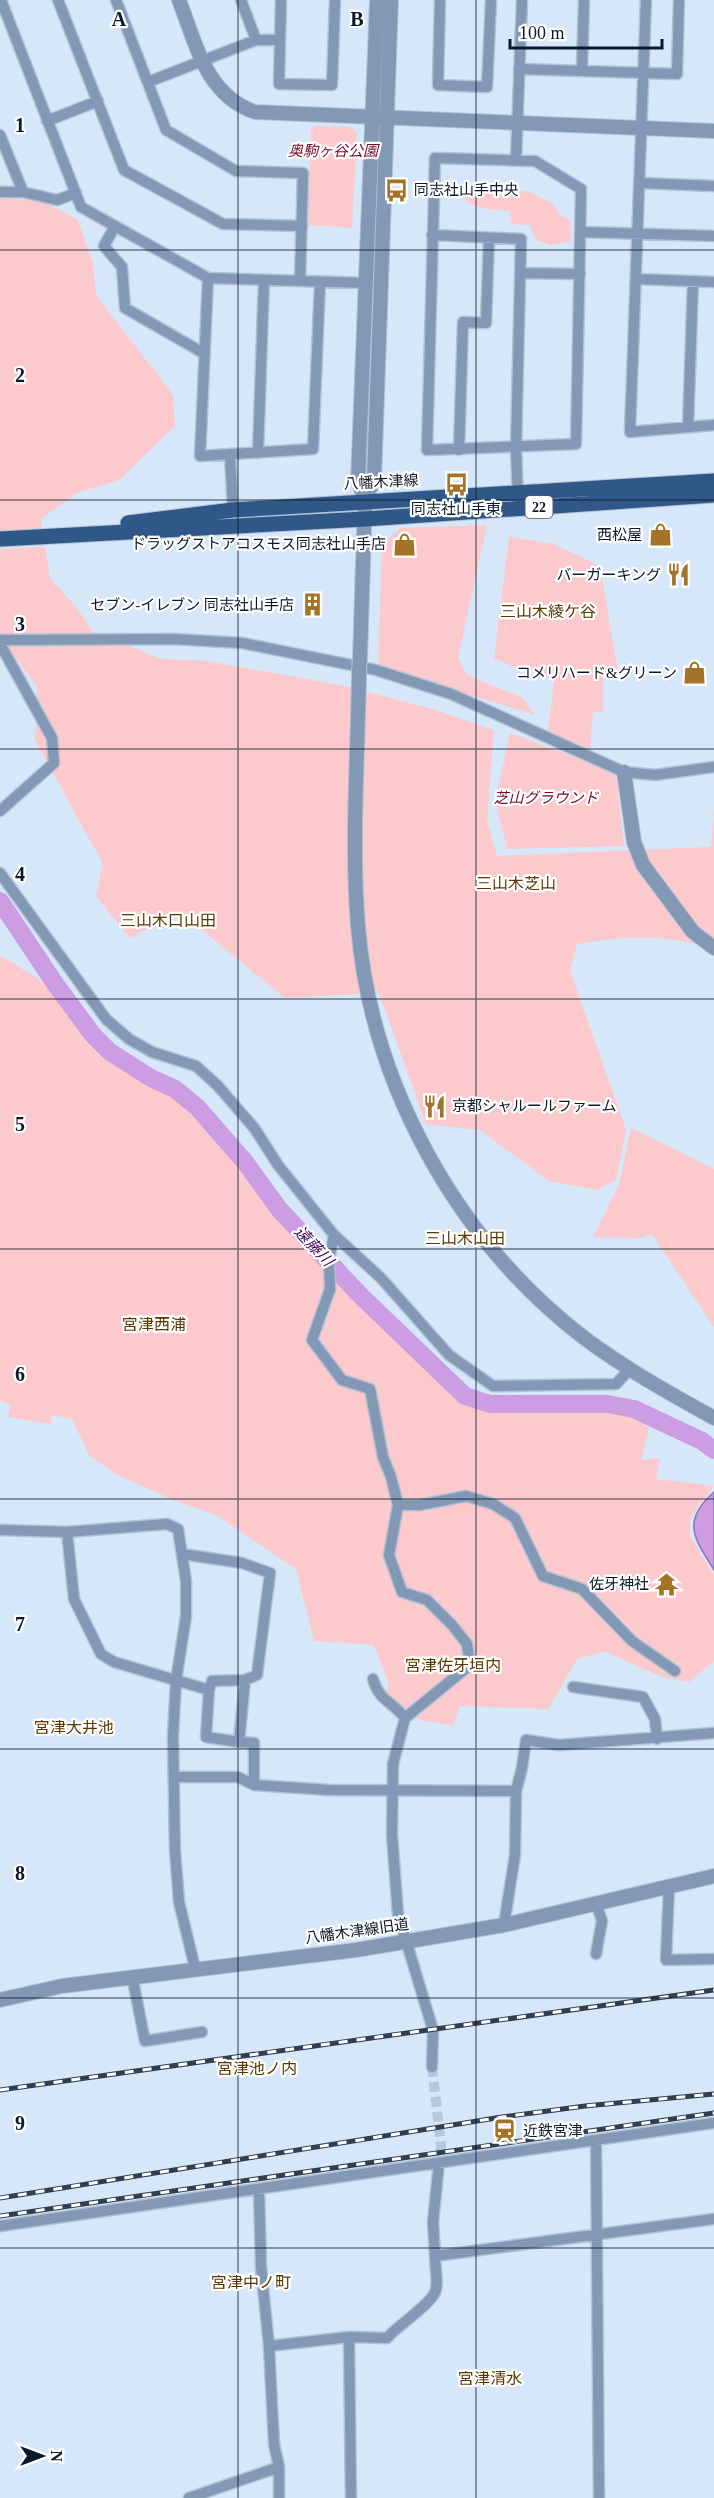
<svg xmlns="http://www.w3.org/2000/svg" width="714" height="2498" font-family="'Times New Roman','Noto Sans JP',serif">
<style>
.green{fill:#fcc9cc}
.water{fill:#cc9de3;stroke:#9275ac;stroke-width:1.5}
.lines{fill:none;stroke-linecap:round;stroke-linejoin:round}
.river{stroke:#cc9de3;stroke-width:18}
.minor-tunnel{stroke:#b8c8db;stroke-width:10;stroke-dasharray:10 5;stroke-linecap:butt}
.minor-casing{stroke:#b2c2d5;stroke-width:13}
.tertiary-casing{stroke:#b2c2d5;stroke-width:16}
.primary-casing{stroke:#b2c2d5;stroke-width:17}
.minor{stroke:#8298b4;stroke-width:10}
.tertiary{stroke:#8298b4;stroke-width:14}
.primary{stroke:#2f5787;stroke-width:15}
.rail-casing{stroke:#303e4f;stroke-width:5}
.rail{stroke:#fff;stroke-width:3;stroke-dasharray:9;stroke-linecap:butt}
.tertiary-bridge-casing{stroke:#b2c2d5;stroke-width:16;stroke-linecap:butt}
.tertiary-bridge{stroke:#8298b4;stroke-width:14}
.grid{fill:none;stroke:#0b192a;stroke-width:1.5;stroke-opacity:0.55}
.labels{text-anchor:middle;dominant-baseline:central;stroke-width:4.5;stroke-linejoin:round;paint-order:stroke}
.shield{fill:#fff;stroke:#545e6a;stroke-width:1.5}
.shield-label{font-size:14px;font-weight:bold;fill:#0b192a}
.park-label{font-size:15px;font-style:italic;fill:#750826;stroke:#fff}
.poi-label{font-size:15px;fill:#0b192a;stroke:#fff;text-anchor:end}
.street-label{font-size:15px;fill:#0b192a;stroke:#fff}
.neighbourhood-label{font-size:16px;fill:#5a3900;stroke:#fff}
.water-label{font-size:16px;font-style:italic;fill:#45065b;stroke:#fff}
.grid-label{font-size:20px;text-anchor:middle;font-weight:bold;fill:#0b192a;stroke:#fff;stroke-width:4.5;stroke-linejoin:round;paint-order:stroke}
</style>
<rect width="100%" height="100%" fill="#d7e7fa"/>
<path class="green" d="M315,126l36,1 6,7 -5,94 -44,-3 3,-95z
M468,185l62,7 23,12 8,12 9,3 1,22 -19,4 -16,-5 -6,-15 -18,-1 -2,-13c-15,-1 -32,-2 -44,-9v-16z
M0,199l41,1 37,20 15,44 3,31 77,100 2,31 -56,54 -40,12 -38,27 1,9 -42,3z
M487,525l-29,133 9,17 56,23 12,17 -157,-49 4,-121 18,-17z
M509,537l44,7 47,22 18,107 -15,2v37h-10l-3,37 -42,-17 6,-51 -26,-13 -7,2 -27,-12z
M45,547l5,31 27,30 16,24 69,27 45,2 138,25 91,24 58,20 -7,90 10,36 214,-9 3,-38v139c-45,-13 -91,-13 -137,-4l-7,26 56,160 -10,50 -19,10 -48,-9 -69,-51 -54,-6 -47,-131 -94,5 -106,-87 -49,27 -34,-42 7,-32 -68,-124 2,-54 -37,-48v-89z
M510,733l97,36 9,7 8,70 -117,3 -12,-48z
M0,955l43,27 64,77 64,33 23,18 38,44 55,71 69,75 103,99 35,9h115l28,8 12,12 -8,32 19,-2 -4,21 58,7 -24,31v19l24,39v86l-25,21 -29,-6 -56,-25 -27,8 -29,50 -89,-3 -5,19 -31,-4 -41,-23 7,-14 -15,-39 -60,-4 -18,-72 -78,-53 -45,-16 -57,-26 -27,-19 -17,-36 -20,-4 -2,9 -42,-7 3,-12 -11,-4z
M631,1128l83,41v158l-62,-93 -12,4 -47,-1 26,-53z"/>
<path class="water" d="M714,1492v78c-20,-32 -33,-49 0,-78z"/>
<g class="lines">
<path class="river" d="M0,901l56,84 37,50 17,17 41,26 24,11 22,18 48,55 34,47 81,86 105,101 25,8h118l26,5 68,32 12,9"/>
<path class="minor-tunnel" d="M432,2067l9,78 -2,18"/>
<defs>
<path id="minor" d="M1,0l80,207 127,71 158,5
M58,0l66,170 99,54 79,2
M116,0l50,130 70,41 67,2 -3,108
M241,0l15,40
M281,0l-2,84 53,1 3,-85
M440,0l-2,85 49,2 4,-87
M646,0l-16,432 84,-7
M519,69l158,5 2,-74
M582,70l2,-70
M148,82l108,-42h24
M47,121l51,-20
M0,135l23,57
M435,158l100,3 46,28 -5,255 -149,6z
M516,160l6,-160
M640,183l74,3
M0,192h23l34,8 19,-7
M115,226l-11,20 18,21 3,41 80,46
M581,232l133,4
M432,235l89,4 -5,209 2,52
M521,273l59,1
M208,278l-8,178 113,-7 7,-167
M636,279l78,3
M688,427l5,-146
M459,450l4,-128 23,1 3,-85
M258,453l6,-173
M230,454l3,56
M0,640l173,-1 69,4 134,27 75,24 173,78 31,3 59,-8
M0,644l52,94 2,25 -54,48
M0,873l106,146 23,20 23,13 44,14 22,20 37,43 23,36 56,70 47,43 68,77 44,31 123,-2 13,-14
M334,1235l-5,25 1,29 -18,51 30,40 28,9 13,68 8,20 7,28 -9,50 13,37 25,8 25,25 15,19 3,21 -65,53 -12,46 -1,71 6,79 35,116 -1,37
M398,1505h22l46,-9 27,8 22,14 28,58 39,13 50,52 43,30
M0,1530l67,2 100,-8 11,5 8,52v35l-10,65 -3,55 2,115 4,51 16,66
M67,1532l7,67 27,55 13,8 95,28 3,-9 33,-1 12,-5 13,-102 -28,-10 -60,-9
M373,1679c6,22 19,22 32,39
M573,1687l70,10 12,22 2,20
M209,1690l-3,47 33,5 6,-62
M239,1742l15,1v42
M174,1777h64l16,8 75,5 187,1
M669,1886l-3,74 48,-1
M504,1925l11,-70 1,-64 6,-23 4,-28 33,5 155,-12
M596,1954l6,-33 -6,-18
M132,1976l13,65 57,-9
M596,2140l3,358
M259,2189l2,78 8,79
M0,2226l714,-103
M435,2256l-2,-34 6,-59
M349,2337l2,161
M279,2467l-5,-23 -5,-98 80,-9 38,1c11,-13 48,-36 49,-49 2,-10 -1,-22 -1,-33l279,-37
M189,2498l90,-31v31"/>
<path id="tertiary" d="M179,0c17,44 27,95 76,112l459,19
M365,500l9,-20 17,-480
M360,657l5,-157 -7,-20 19,-480
M359,672c-1,85 -8,170 -1,254 13,159 99,314 225,411 41,31 86,56 131,81
M624,772l10,70 9,23 50,67 21,16
M0,2000l62,-14 294,-36 148,-25 210,-49"/>
<path id="primary" d="M128,523l105,-13 481,-29
M0,539l365,-20 349,-24"/>
</defs>
<use href="#minor" class="minor-casing"/>
<use href="#tertiary" class="tertiary-casing"/>
<use href="#primary" class="primary-casing"/>
<use href="#minor" class="minor"/>
<use href="#tertiary" class="tertiary"/>
<use href="#primary" class="primary"/>
<defs>
<path id="rail" d="M0,2090l714,-100
M0,2198l502,-81 83,-11 129,-12
M0,2216l714,-103"/>
</defs>
<use href="#rail" class="rail-casing"/>
<use href="#rail" class="rail"/>
<defs>
<path id="tertiary-bridge" d="M359,672l1,-15"/>
</defs>
<use href="#tertiary-bridge" class="tertiary-bridge-casing"/>
<use href="#tertiary-bridge" class="tertiary-bridge"/>
</g>
<path class="grid" d="M238,0v2498M476,0v2498M0,250h714M0,500h714M0,749h714M0,999h714M0,1249h714M0,1499h714M0,1749h714M0,1998h714M0,2248h714"/>
<defs>
<symbol id="bus-bare" viewBox="-9 -9 18 18"><path d="M-5-6H5V4H4V6H2V4H-2V6H-4V4H-5ZM-3.5-4V0h7V-4ZM-3.5 1.2v1.5H-2V1.2ZM2 1.2v1.5H3.5V1.2Z" fill="#a37327" stroke="#fff" stroke-width="2.5" paint-order="stroke"/></symbol>
<symbol id="shop-bare" viewBox="-9 -9 18 18"><path d="M-5-2.5h2.3a2.7 3.5 0 0 1 5.4 0H5L5.5 6h-11ZM-1.5-2.5h3a1.5 2.3 0 0 0-3 0Z" fill="#a37327" stroke="#fff" stroke-width="2.5" paint-order="stroke"/></symbol>
<symbol id="restaurant-bare" viewBox="-9 -9 18 18"><path d="M-5-6h1v4h1v-4h1v4h1v-4h1v5L-1.5 .5V6h-2V.5L-5-1ZM5-6V6H3V1.5H1.5Q1.5-4 5-6Z" fill="#a37327" stroke="#fff" stroke-width="2.5" paint-order="stroke"/></symbol>
<symbol id="building-bare" viewBox="-9 -9 18 18"><path d="M-4-6H4V6H1V3H-1V6H-4ZM-2.5-4.3h1.7v1.8h-1.7ZM.8-4.3h1.7v1.8H.8ZM-2.5-1h1.7V.8h-1.7ZM.8-1h1.7V.8H.8Z" fill="#a37327" stroke="#fff" stroke-width="2.5" paint-order="stroke"/></symbol>
<symbol id="temple-bare" viewBox="-9 -9 18 18"><path d="M0-6L5-2H3V0L6.5 2.5H4V6H1.5V3h-3V6H-4V2.5H-6.5L-3 0V-2H-5Z" fill="#a37327" stroke="#fff" stroke-width="2.5" paint-order="stroke"/></symbol>
<symbol id="station-bare" viewBox="-9 -9 18 18"><path d="M-3-6H3Q5-6 5-4V2Q5 4 3 4L4.5 6H3L1.5 4h-3L-3 6H-4.5L-3 4Q-5 4-5 2V-4Q-5-6-3-6ZM-3.5-4v3h7v-3ZM-3.5 1v1.5H-2V1ZM2 1v1.5H3.5V1Z" fill="#a37327" stroke="#fff" stroke-width="2.5" paint-order="stroke"/></symbol>
</defs>
<g fill-rule="evenodd">
<use href="#bus-bare" x="380" y="174" width="33" height="33"/>
<use href="#bus-bare" x="440" y="468" width="33" height="33"/>
<use href="#shop-bare" x="644" y="518" width="33" height="33"/>
<use href="#shop-bare" x="388" y="528" width="33" height="33"/>
<use href="#restaurant-bare" x="662" y="558" width="33" height="33"/>
<use href="#building-bare" x="296" y="588" width="33" height="33"/>
<use href="#shop-bare" x="678" y="656" width="33" height="33"/>
<use href="#restaurant-bare" x="418" y="1090" width="33" height="33"/>
<use href="#temple-bare" x="650" y="1568" width="33" height="33"/>
<use href="#station-bare" x="488" y="2114" width="33" height="33"/>
</g>
<g class="labels">
<rect class="shield" x="525.5" y="496" width="27" height="22" rx="4.5"/>
<g class="shield-label">
<text x="539" y="507">22</text>
</g>
<g class="park-label">
<text x="333" y="151">奥駒ヶ谷公園</text>
<text x="546" y="798">芝山グラウンド</text>
</g>
<g class="poi-label">
<text x="414" y="190" text-anchor="start">同志社山手中央</text>
<text x="456" y="509" text-anchor="middle">同志社山手東</text>
<text x="642" y="535">西松屋</text>
<text x="386" y="544">ドラッグストアコスモス同志社山手店</text>
<text x="661" y="575">バーガーキング</text>
<text x="294" y="605">セブン-イレブン 同志社山手店</text>
<text x="677" y="673">コメリハード&amp;グリーン</text>
<text x="452" y="1106" text-anchor="start">京都シャルールファーム</text>
<text x="649" y="1584">佐牙神社</text>
<text x="523" y="2131" text-anchor="start">近鉄宮津</text>
</g>
<g class="street-label">
<text transform="translate(381 482) rotate(-3)">八幡木津線</text>
<text transform="translate(357 1931) rotate(-8)">八幡木津線旧道</text>
</g>
<g class="neighbourhood-label">
<text x="548" y="611">三山木綾ケ谷</text>
<text x="516" y="883">三山木芝山</text>
<text x="168" y="920">三山木口山田</text>
<text x="465" y="1238">三山木山田</text>
<text x="154" y="1324">宮津西浦</text>
<text x="453" y="1665">宮津佐牙垣内</text>
<text x="74" y="1727">宮津大井池</text>
<text x="257" y="2068">宮津池ノ内</text>
<text x="251" y="2282">宮津中ノ町</text>
<text x="490" y="2378">宮津清水</text>
</g>
<g class="water-label">
<text transform="translate(314 1246) rotate(47)">遠藤川</text>
</g>
</g>
<g class="grid-label">
<text x="119" y="26">A</text>
<text x="357" y="26">B</text>
<text x="20" y="132">1</text>
<text x="20" y="382">2</text>
<text x="20" y="631">3</text>
<text x="20" y="881">4</text>
<text x="20" y="1131">5</text>
<text x="20" y="1381">6</text>
<text x="20" y="1631">7</text>
<text x="20" y="1880">8</text>
<text x="20" y="2130">9</text>
</g>
<g transform="translate(42 2456) rotate(90)" stroke="#ffffff" stroke-width="4.5" paint-order="stroke">
<path d="M0-4.5L10 22L0 15L-10 22Z" fill="#0b192a"/>
<text y="-9" font-size="16" font-weight="bold" text-anchor="middle" fill="#0b192a">N</text>
</g>
<path d="M510 39v9h152v-9" fill="none" stroke="#0b192a" stroke-width="3"/>
<text x="519" y="39" font-size="18" fill="#0b192a" stroke="#ffffff" stroke-width="4.5" paint-order="stroke">100 m</text>
</svg>
